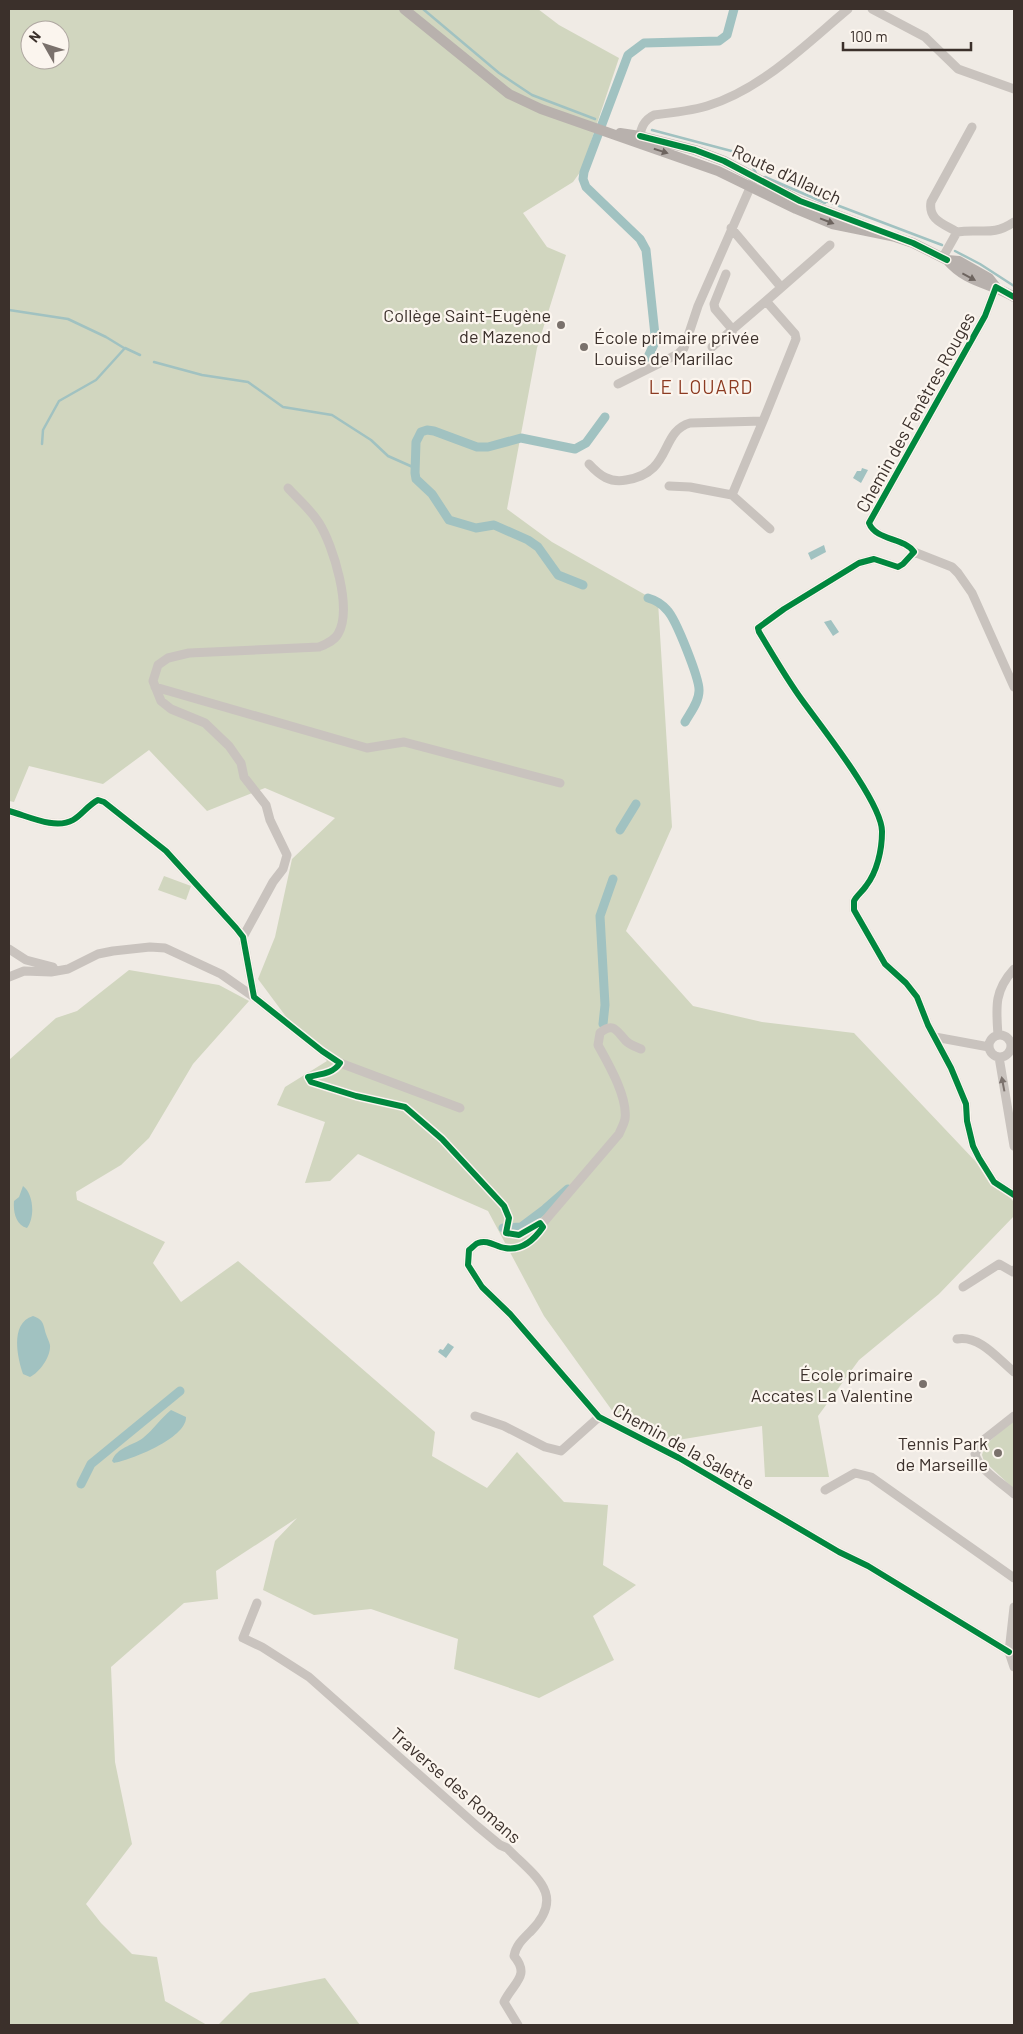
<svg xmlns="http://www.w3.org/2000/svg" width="1023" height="2034" font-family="Barlow,sans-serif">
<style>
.green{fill:#d1d6bf;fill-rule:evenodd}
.water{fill:#a1c2c1}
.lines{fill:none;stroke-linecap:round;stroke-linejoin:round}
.stream{stroke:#a1c2c1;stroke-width:2.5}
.canal{stroke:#a1c2c1;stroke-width:9}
.minor{stroke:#c9c3be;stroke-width:9}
.major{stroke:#b8b1ad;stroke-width:10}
.cycleway-casing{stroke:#fbf5ee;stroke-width:9}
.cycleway{stroke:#00873e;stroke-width:6}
.oneway{fill:#6d645f}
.oneway2{fill:#7b726d}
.poi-dot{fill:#7a716c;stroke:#fbf5ee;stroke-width:2}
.labels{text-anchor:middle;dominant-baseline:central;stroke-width:4.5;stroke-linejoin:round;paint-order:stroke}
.street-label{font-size:18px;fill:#3b302b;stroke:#fbf5ee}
.poi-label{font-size:18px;fill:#3b302b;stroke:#fbf5ee;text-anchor:end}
.neighbourhood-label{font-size:19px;letter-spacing:1px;fill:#8c3b22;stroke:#fbf5ee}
</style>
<rect width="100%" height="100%" fill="#f0ebe5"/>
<path class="green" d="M9,9h529l21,16 60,33 -38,113 -8,11 -50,31 24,34 19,8 -29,93 -30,161 45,33 106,60 14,225 -46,104 67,75 69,16 92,11 160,169v14l-75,78 -80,66 -41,56 11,61h-64l-3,-51 -90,15 -56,-25 -72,-100 -56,-105 -130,-57 -28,27 -25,2 20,-61 -48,-17 8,-18 42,-26 -37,-39 -32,-43 17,-42 17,-78 43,-41 -70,-30 -58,23 -58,-61 -46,34 -74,-18 -15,36 -5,-1zM30,30h30v30h-30z
M164,876l27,10 -5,14 -28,-10z
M129,970l90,15 30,16 -56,63 -44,74 -28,27 -45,27 1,8 88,42 -12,21 28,39 57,-41 197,171 -3,24 55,32 30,-36 47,50 44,3 -5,60 33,20 -43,31 21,44 -75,38 -85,-29 4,-30 -87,-30 -57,6 -51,-25 12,-49 22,-23 -81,53 2,28 -34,4 -73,64 4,95 17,82 -46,60 15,19 31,31 25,3 8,44 42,24h-198v-965l47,-42 21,-7z
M1014,1420v69l-30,-28 -2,-6 3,-10z
M325,1978l35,47h-142l32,-32z"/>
<path class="water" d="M862,468l6,2 -7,13 -8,-5 4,-7h4z
M824,545l2,7 -15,8 -3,-7z
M831,620l8,12 -6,4 -9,-14z
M23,1186c11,8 12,32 4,42 -11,-3 -14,-16 -13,-27l5,-4z
M33,1316c11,4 10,8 13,18 1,3 3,7 4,11 1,11 -10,27 -20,32l-7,-3c-6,-17 -13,-51 10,-58z
M448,1343l6,4 -8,11 -8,-6 2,-3 3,1z
M171,1410l15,7c1,21 -55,43 -72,46l-2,-2c5,-14 20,-15 31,-23 10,-8 18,-20 28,-28z"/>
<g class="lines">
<path class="stream" d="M423,9l76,64 33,22 63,24
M652,130l87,23 13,13 4,7
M765,177l60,26 1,-2 116,44
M955,251l25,13 34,22
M9,310l59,9 38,18 18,11
M154,362l48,13 46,7 35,25 49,8 39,25 17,16 27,12
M42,444l1,-14 16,-29 37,-21 29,-32 15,7"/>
<path class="canal" d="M648,357l6,-13 1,-9 -9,-85 -6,-11 -54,-52 -3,-8 1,-7 44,-117 16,-12 75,-2 8,-6 7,-26
M583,585l-25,-10 -20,-28 -10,-7 -34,-15 -18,3 -27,-8 -17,-26 -16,-15 -1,-6 1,-31 5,-10 6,-2 7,1 43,16h11l33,-9 54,11 11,-6 19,-26
M648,598c7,2 14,6 19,12 9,9 33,70 32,81 0,11 -9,22 -14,31
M620,830l16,-26
M603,1024l2,-19 -5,-89 13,-37
M503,1228l18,-1 24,-18 23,-20
M81,1484l10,-20 89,-73"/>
<path class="minor" d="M872,9l53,28 33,32 56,20
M638,142c3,-12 4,-21 16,-27 18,-2 36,-4 53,-9 55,-17 98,-61 141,-97
M731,228l50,59
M957,232c-13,-8 -29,-12 -26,-30l41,-75
M943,257l14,-25c24,-4 35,5 57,-10
M726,274l-12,30 1,5 18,21
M996,287l-11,29 -116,207c7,18 35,14 45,29l-11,12 -5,3 -24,-8 -15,4 -75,46 -26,19 1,4c14,23 27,46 43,68 18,25 81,104 80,132 0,18 -5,40 -16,54 -4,6 -9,9 -12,15v9l31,54 21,19 11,14 11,28 23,43 15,36 1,17 6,25 6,12 15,24 20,13
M712,347l54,-46
M618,384l60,-30 6,-6 14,-42 55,-125
M589,464c11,12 21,19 37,16 47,-7 33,-48 64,-57l73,-2 33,-82 -1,-5 -29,-33 64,-56
M669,486l21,1 42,8 31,-74
M732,495l38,34
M914,552l38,15 6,6 14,20 42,94
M155,687l212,61 37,-6 156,41
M9,811c19,5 46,19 64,9 9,-5 15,-15 25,-20l6,2 62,49 70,77 7,9 11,60 68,54 18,12c-7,11 -20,11 -32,14l3,5 45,14 49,11 37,32 62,67 5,12 -3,15 13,2 21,-12 3,4c-9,13 -21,24 -38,21 -9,-1 -17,-9 -27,-5 -3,1 -6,5 -9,7l-1,15 14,22 28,27 89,103 80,41 160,94 29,14 141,86
M243,937l30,-55 10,-13 4,-14 -17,-35 -4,-15 -22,-28 -3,-14 -12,-17 -24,-23 -34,-14 -10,-8 -8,-20 5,-16 10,-7 21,-5 130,-6c7,-3 15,-6 19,-13 15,-25 -5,-89 -19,-111 -8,-13 -21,-24 -31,-35
M9,949l17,11 27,7
M9,977l15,-6 27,1 17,-3 30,-15 15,-3 37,-4 15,1 56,26 33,23
M998,1035c-2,-28 -4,-44 16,-66
M989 1046a11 11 0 1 1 22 0a11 11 0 1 1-22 0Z
M935,1037l54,10
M999,1057l15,89
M340,1063l120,45
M542,1224l77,-90c2,-5 5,-10 6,-15 3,-22 -17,-56 -27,-74l2,-12c14,-12 17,-1 26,8 4,4 10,6 15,8
M963,1287l36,-23 14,8 1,-2
M957,1339c23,-4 41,20 57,33
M475,1416l29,10 41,21 16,4 38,-34
M1014,1416l-33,26 -6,12c4,16 27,29 39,40
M825,1490l30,-17 16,4 143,101
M257,1603l-14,35 19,9 47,30 168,149 23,19 7,3c27,28 60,46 24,83 -8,8 -15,14 -17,25 17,20 -1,27 -10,46l14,23
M1014,1607l-5,45 5,15"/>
<path class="major" d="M404,9l105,85 32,15 177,62 78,38 36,15 64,13
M620,133l20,3 55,14 29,11 76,40 66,25
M889,235l24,8 34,17 12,1 30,17 7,9
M947,260c21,24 42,22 67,37"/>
<defs>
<path id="cycleway" d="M640,136l55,14 29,11 76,40 113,42 34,17
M1014,297l-18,-10 -11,29 -116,207c7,18 35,14 45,29l-11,12 -5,3 -24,-8 -15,4 -75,46 -26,19 1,4c14,23 27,46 43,68 18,25 81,104 80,132 0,18 -5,40 -16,54 -4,6 -9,9 -12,15v9l31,54 21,19 11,14 11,28 23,43 15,36 1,17 6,25 6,12 15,24 20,13
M9,811c19,5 46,19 64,9 9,-5 15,-15 25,-20l6,2 62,49 70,77 7,9 11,60 68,54 18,12c-7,11 -20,11 -32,14l3,5 45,14 49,11 37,32 62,67 5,12 -3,15 13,2 21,-12 3,4c-9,13 -21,24 -38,21 -9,-1 -17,-9 -27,-5 -3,1 -6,5 -9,7l-1,15 14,22 28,27 89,103 80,41 160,94 29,14 141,86"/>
</defs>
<use href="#cycleway" class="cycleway-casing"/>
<use href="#cycleway" class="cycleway"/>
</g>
<defs><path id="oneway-solid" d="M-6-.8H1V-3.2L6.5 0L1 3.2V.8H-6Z" transform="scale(1.25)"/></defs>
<g class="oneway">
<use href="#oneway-solid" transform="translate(661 151) rotate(17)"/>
<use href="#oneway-solid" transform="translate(827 221) rotate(21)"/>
<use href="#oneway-solid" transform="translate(969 277) rotate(28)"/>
</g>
<use class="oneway2" href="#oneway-solid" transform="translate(1003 1084) rotate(-101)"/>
<g class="poi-dot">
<circle cx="561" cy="325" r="5"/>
<circle cx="584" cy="347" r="5"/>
<circle cx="923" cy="1384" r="5"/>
<circle cx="998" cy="1453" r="5"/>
</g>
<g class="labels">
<g class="street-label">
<text transform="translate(787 174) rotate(25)">Route d'Allauch</text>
<text transform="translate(915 412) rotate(-61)">Chemin des Fenêtres Rouges</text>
<text transform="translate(684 1446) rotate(29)">Chemin de la Salette</text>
<text transform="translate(456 1785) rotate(41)">Traverse des Romans</text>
</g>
<g class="poi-label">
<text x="551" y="315">Collège Saint-Eugène<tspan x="551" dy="21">de Mazenod</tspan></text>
<text x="594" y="337" text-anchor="start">École primaire privée<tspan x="594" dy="21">Louise de Marillac</tspan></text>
<text x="913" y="1374">École primaire<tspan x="913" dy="21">Accates La Valentine</tspan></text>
<text x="988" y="1443">Tennis Park<tspan x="988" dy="21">de Marseille</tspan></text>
</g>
<g class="neighbourhood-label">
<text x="701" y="386">LE LOUARD</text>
</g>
</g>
<rect width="1023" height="2034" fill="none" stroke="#3b302b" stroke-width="20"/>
<g transform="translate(45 45) rotate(309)"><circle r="24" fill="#fbf5ee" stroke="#aea6a0"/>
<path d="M0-4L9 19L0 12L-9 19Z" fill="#7a716c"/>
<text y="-8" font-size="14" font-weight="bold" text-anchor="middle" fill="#3b302b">N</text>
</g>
<path d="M843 42v8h128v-8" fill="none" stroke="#3b302b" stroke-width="2.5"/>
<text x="850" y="42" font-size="15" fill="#3b302b" stroke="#fbf5ee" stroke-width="4" paint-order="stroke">100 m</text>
</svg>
